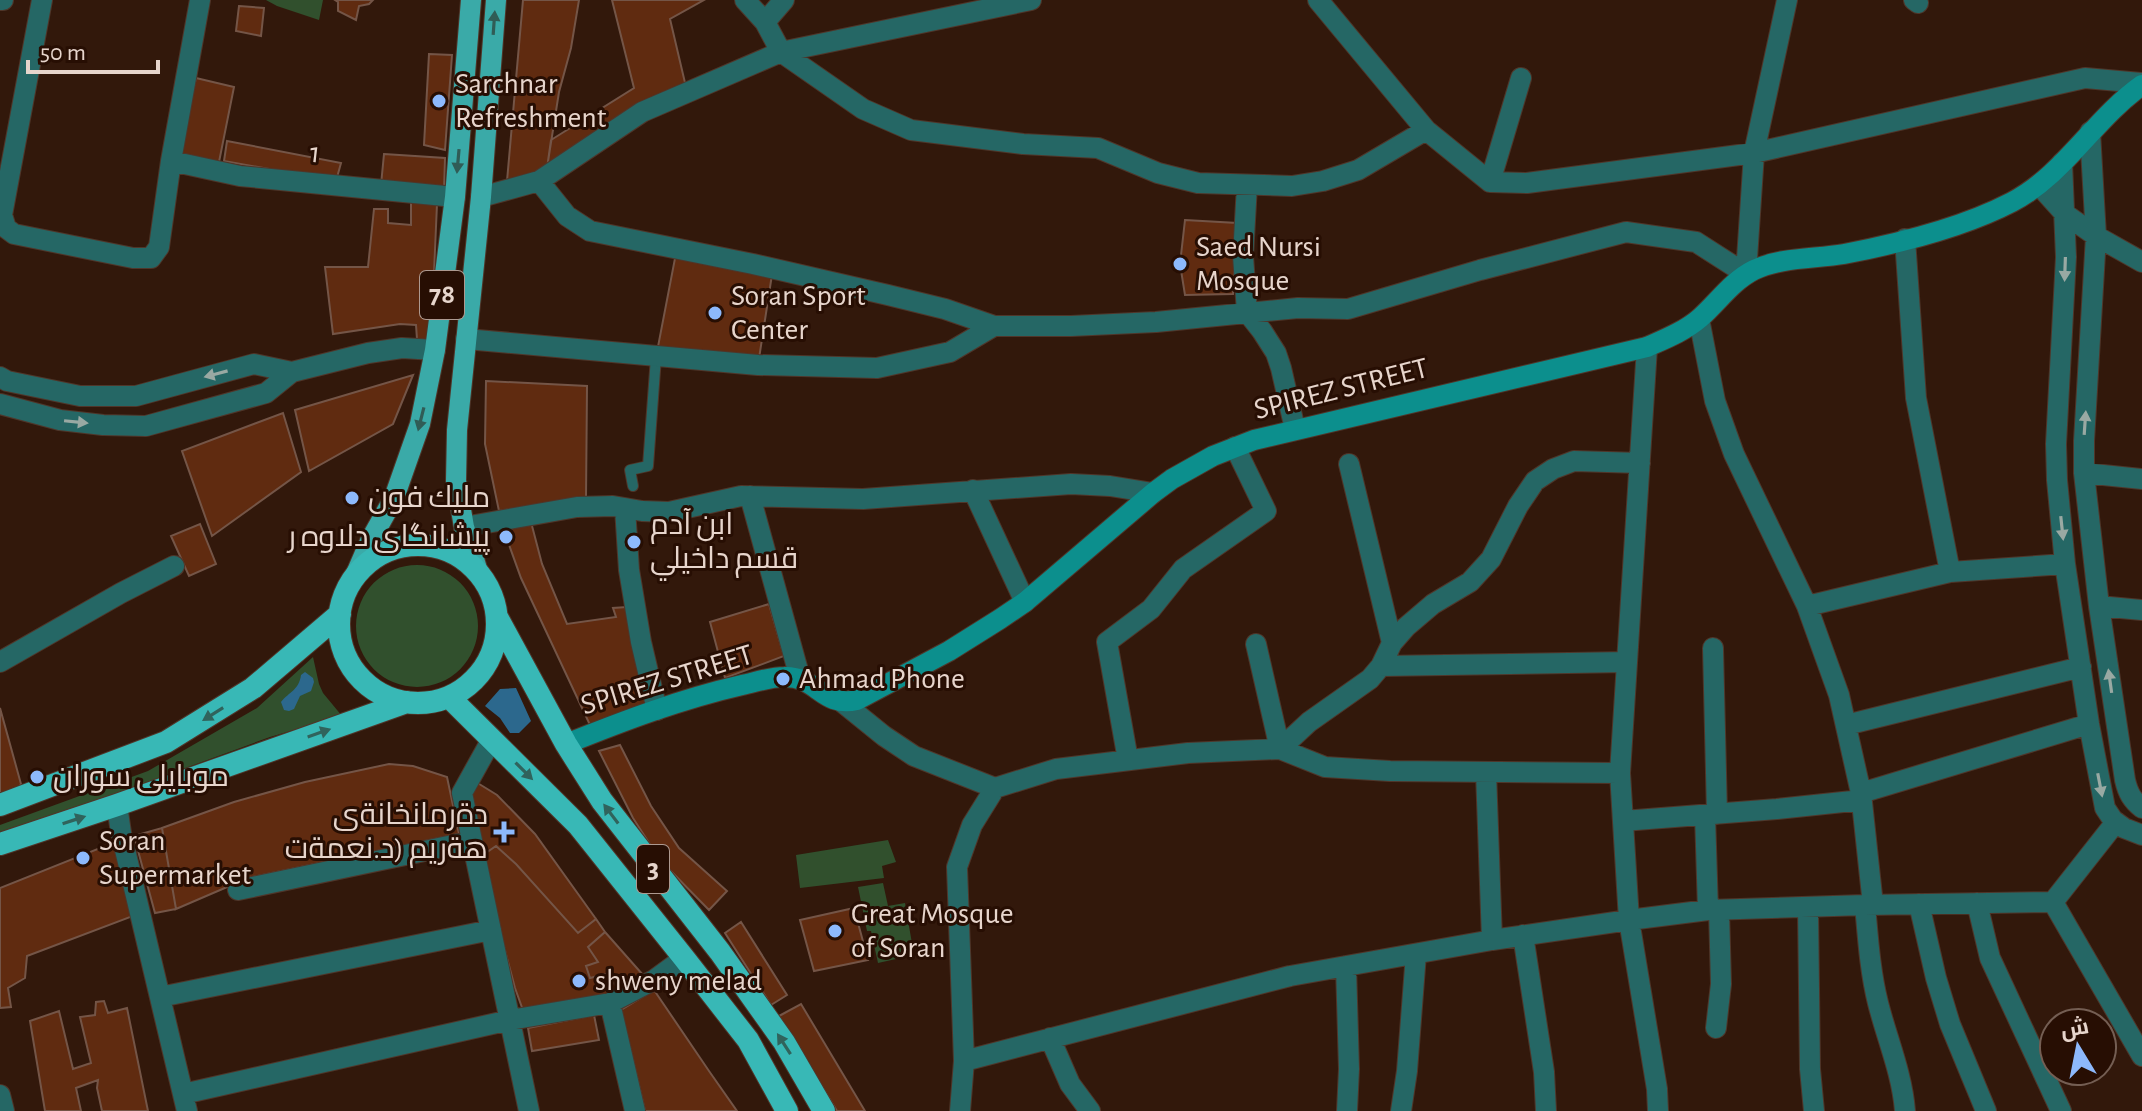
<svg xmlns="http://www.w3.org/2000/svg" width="2142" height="1111" font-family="'Alegreya Sans',Cairo,sans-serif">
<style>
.green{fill:#31502d}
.water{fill:#2c688d}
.building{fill:#602b10;stroke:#745547;stroke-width:2}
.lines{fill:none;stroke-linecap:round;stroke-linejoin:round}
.service-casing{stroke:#4f362a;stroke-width:12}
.minor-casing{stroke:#4f362a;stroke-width:22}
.tertiary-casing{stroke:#4f362a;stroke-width:22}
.secondary-casing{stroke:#4f362a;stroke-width:22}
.primary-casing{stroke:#4f362a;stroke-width:22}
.trunk-casing{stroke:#4f362a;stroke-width:24}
.service{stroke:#256765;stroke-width:10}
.minor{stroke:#256765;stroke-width:20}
.tertiary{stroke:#256765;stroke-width:20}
.secondary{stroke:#0c8f8d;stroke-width:20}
.primary{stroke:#3aaaa8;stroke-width:20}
.trunk{stroke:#38b8b6;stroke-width:22}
.oneway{fill:#305c56}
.oneway2{fill:#99a9a3}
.oneway3{fill:#30635c}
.poi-dot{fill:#8db9fc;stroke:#270e03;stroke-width:3}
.labels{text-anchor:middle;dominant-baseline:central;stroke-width:6;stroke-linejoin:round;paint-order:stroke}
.shield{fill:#270e03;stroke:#ad9990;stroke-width:2}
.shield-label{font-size:28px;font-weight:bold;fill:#e7d5cc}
.poi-label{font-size:30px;fill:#e7d5cc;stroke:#270e03;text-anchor:start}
.street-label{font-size:30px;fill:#e7d5cc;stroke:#270e03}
</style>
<rect width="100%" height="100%" fill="#32180b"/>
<path class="green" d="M266,0h57l-4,20 -42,-14z
M356 626a61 61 0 1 1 122 0a61 61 0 1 1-122 0Z
M313,657l6,27 4,9 19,23 -72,21 -270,99v-11l148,-54 109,-63z
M888,840l8,22 -14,4 2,12 -84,10 -4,-33z
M883,883l5,23 17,-3 9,52 -36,8 -7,-32h-4l-9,-44z"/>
<path class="water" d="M305,672l8,6 1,4 -3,9 -11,5 -6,13 -5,2 -5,-1 -3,-8c8,-10 18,-12 20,-27z
M516,688l15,33 -12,12h-9l-10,-15 -15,-12 15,-17z"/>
<path class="building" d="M335,0h38l-4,4 -10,2 -3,14 -18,-9v-9z
M523,0h56l-8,48 -12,44 -12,76 -21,14 -19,-1z
M612,0h92l-34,19 16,68 -139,81 4,-28 83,-52z
M239,6l25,2 -3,28 -25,-5z
M429,54l23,1 -7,95 -21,-5z
M196,78l38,9 -15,75 -41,-9z
M227,141l114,22 -5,18 -112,-20z
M384,154l61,4 -1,32 -63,-5z
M411,201l26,3 -6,137 -14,-2 -1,-14 -16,-1 -67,10 -8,-67h43l6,-58h14v14l23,2z
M1185,220l52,3 -4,71 -48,1 -5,-31z
M677,248l96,20 -15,97 -102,-8z
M413,375l-20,49 -84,47 -14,-61z
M486,381l101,5 -1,112 -87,13 -14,-67z
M283,413l18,59 -89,64 -30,-85z
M531,522l11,42 25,60 49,-7 -3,-9 14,-1 21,97 -58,21 -69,-147 -17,-47z
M200,524l16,40 -27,12 -18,-40z
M769,604l15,52 -59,22 -15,-56z
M0,708l21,76 -5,8 -16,3z
M620,745l31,61 28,42 48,43 -18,19 -49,-50 -27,-42 -34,-67z
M389,764l24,2 34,11 12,57 -211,44 -72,31 -14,-81 72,-26 71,-20z
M476,782l21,13 38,39 61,85 -18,14 -62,-69 -20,-18 -16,11 -12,-59z
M162,828l14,81 -21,4 -21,-77z
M115,842l18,74 -106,40 -2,22 -17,10 3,19 -11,1v-120z
M496,846l20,18 62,69 18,-14 9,13 -17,15 10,15 -12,4 4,12 16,-4 11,13 -11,10 -82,16 -9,-25 -35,-131z
M854,908l14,52 -54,11 -14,-51z
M741,922l46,73 -16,10 -46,-72z
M605,932l38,43 -26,12 -11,-13 -16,4 -4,-12 12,-4 -10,-15z
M654,990l55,81 28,40h-92l-24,-101z
M104,1001l4,12 19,-5 21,103h-46l-5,-23 1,-8 -22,8 5,23h-36l-15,-90 29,-10 14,58 18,-6 -11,-46 15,-2 1,-13z
M801,1004l64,107h-28l-58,-95z
M594,1015l5,25 -67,11 -4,-23z"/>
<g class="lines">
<defs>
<path id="service" d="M633,486l-3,-16 18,-4 8,-109"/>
<path id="minor" d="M0,0h3
M42,0l-40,215 4,13 8,6 119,24h18l8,-11 12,-86 29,-161
M745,0l20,22 16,30 82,57 48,21 112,14 75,4 60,25 40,10 94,3 31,-5 35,-11 68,-40
M1318,0l108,130 64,52 37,1 227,-30 331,-75 57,5
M1914,0l4,3
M765,22l19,-22
M2090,132l6,104 -12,205v32l15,133 26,174c3,13 7,20 17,28
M171,161l69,15 215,21
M2062,163l4,94 -10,187 1,36 8,84 24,160 16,84 8,12 11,8 18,7
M539,181l28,35 23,15 163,33 135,31 57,14 49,17h77l85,-4 142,-14 50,1 132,-39 146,-38 70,10 50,32 8,-121 33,-153
M1490,182l31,-104
M1247,185l-4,71 4,56 15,19 14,22 5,15 14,61
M2039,185l26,29 31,22 46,26
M481,197l58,-16 103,-69 139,-60 250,-52
M1905,239l11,159 34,174
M1699,319l16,82 19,53 73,152 32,89 22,98 12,112
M466,339l292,26 119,3 73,-16 44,-26
M1647,347l-27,426 9,147 28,169 1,22
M1349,464l43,179
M2084,473l58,6
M973,490l52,112
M750,496l50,182
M625,508l4,62 12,72 16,68
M464,527l113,-20 36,-1 29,5 27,1 72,-16 122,3 208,-15 39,2 43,7
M1807,606l143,-34 115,-8
M2099,606l43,4
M1256,644l24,105 29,-27 61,-43 11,-13 11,-23 14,-16 27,-23 37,-22 21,-23 27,-53 17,-25 18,-12 21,-8 66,2
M1713,648l4,166
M0,662l121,-69 53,-27
M1381,666l246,-4
M842,702l42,34 30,20 81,32 61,-19 132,-16 92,-4 45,18 65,4 230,2
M1846,725l235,-58
M492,739l-30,54 67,318
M1128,760l-21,-118 44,-33 32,-40 83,-58 -31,-64
M1486,772l6,168
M1861,793l228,-69
M117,805l4,28 66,278
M1705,815l3,95
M1623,821l154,-12 85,-9
M238,890l234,-49
M2053,902l89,154
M2053,902l63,-80
M1977,903l13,55 71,153
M1919,904l17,74 14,46 36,87
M1865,905c3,33 5,66 13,98 9,36 24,70 27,108
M1808,907l2,162 4,42
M1523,935l21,137 2,39
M1346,966l3,103 -2,42
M160,997l331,-67
M610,1003l44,-23 30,-22
M1716,1028l5,-44 -2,-74
M1050,1038l20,46 20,27
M964,1061l326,-85 202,-36 137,-20 79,-10 157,-5 188,-3
M183,1094l327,-74 100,-17 25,108
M0,1095l4,16
M960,1111l4,-50 -7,-194 15,-42 23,-37
M1401,1111l6,-40 9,-117"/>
<path id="tertiary" d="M0,377l7,4 73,15h56l118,-32 38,8
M0,404l60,16 43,5 43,1 120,-33 26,-21 76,-19 34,-5 33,2"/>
<path id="secondary" d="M566,744c57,-23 115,-45 176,-59 14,-3 28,-8 42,-8 34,-1 37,31 73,23l92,-49 51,-32 25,-17 128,-109 19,-14 41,-23 41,-16 393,-93c18,-8 38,-16 53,-29 18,-16 32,-37 54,-48 27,-13 61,-11 90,-16 52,-10 120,-27 168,-52 52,-27 82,-83 130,-117"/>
<path id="primary" d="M478,572l-14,-45 -8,-46 1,-51 24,-233 15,-197
M355,576l16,-37 23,-41 26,-74 15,-74 20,-153 16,-197"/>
<path id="trunk" d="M339 624a79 79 0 1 1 158 0a79 79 0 1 1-158 0Z
M497,617l69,127 36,57 118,151 64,90 40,69
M449,697l129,128 106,133 64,82 39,71
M0,805l166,-63 87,-54 87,-74
M0,844l117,-39 290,-103"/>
</defs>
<use href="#service" class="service-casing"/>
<use href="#minor" class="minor-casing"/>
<use href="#tertiary" class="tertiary-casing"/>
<use href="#secondary" class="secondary-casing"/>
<use href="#primary" class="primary-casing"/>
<use href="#trunk" class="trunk-casing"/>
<use href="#service" class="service"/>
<use href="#minor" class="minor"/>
<use href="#tertiary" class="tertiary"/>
<use href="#secondary" class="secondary"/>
<use href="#primary" class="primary"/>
<use href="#trunk" class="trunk"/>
</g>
<defs><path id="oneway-solid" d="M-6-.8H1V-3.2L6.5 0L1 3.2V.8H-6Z" transform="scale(2)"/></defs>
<g class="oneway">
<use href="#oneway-solid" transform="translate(494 23) rotate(-86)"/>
<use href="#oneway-solid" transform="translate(458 161) rotate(95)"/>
<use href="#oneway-solid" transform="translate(421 419) rotate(104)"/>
</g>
<g class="oneway2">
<use href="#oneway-solid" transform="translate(2065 269) rotate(92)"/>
<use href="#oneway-solid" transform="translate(216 374) rotate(165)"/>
<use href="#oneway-solid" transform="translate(76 422) rotate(6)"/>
<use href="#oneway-solid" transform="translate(2085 423) rotate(-86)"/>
<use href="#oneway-solid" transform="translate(2062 528) rotate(84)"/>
<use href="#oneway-solid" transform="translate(2110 681) rotate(-98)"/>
<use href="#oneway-solid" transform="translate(2100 785) rotate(79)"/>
</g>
<g class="oneway3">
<use href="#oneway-solid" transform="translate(213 714) rotate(148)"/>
<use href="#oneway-solid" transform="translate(319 733) rotate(-19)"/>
<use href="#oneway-solid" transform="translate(524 771) rotate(45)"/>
<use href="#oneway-solid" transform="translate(611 814) rotate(-127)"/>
<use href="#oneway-solid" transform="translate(74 820) rotate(-18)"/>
<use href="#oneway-solid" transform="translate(784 1044) rotate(-123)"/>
</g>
<g class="poi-dot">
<circle cx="439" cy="101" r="8"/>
<circle cx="1180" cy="264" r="8"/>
<circle cx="715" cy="313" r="8"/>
<circle cx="352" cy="498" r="8"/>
<circle cx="506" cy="537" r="8"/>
<circle cx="634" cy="542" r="8"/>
<circle cx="783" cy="679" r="8"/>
<circle cx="37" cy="777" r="8"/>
<path d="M500 820h8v8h8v8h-8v8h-8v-8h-8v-8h8z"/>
<circle cx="83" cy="858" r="8"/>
<circle cx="835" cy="931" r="8"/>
<circle cx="579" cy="981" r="8"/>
</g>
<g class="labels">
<g class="shield">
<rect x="420" y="271" width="44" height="48" rx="6"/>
<rect x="637" y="845" width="32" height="48" rx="6"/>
</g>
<g class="shield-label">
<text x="442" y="295">78</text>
<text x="653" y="869">3</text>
</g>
<g class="poi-label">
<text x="455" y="84">Sarchnar<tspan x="455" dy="34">Refreshment</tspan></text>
<text x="1196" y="247">Saed Nursi<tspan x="1196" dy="34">Mosque</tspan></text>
<text x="731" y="296">Soran Sport<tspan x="731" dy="34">Center</tspan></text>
<text x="368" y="498">مليك فون</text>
<text x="650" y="525">ابن آدم<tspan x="650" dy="34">قسم داخيلي</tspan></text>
<text x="490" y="537" text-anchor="end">پیشانگای دلاوه ر</text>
<text x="799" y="679">Ahmad Phone</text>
<text x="53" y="777">موبايلى سوران</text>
<text x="488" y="815" text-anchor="end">دةرمانخانةى<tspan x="488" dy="34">هةريم (د.نعمةت</tspan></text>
<text x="99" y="841">Soran<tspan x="99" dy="34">Supermarket</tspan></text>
<text x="851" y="914">Great Mosque<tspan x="851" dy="34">of Soran</tspan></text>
<text x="595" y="981">shweny melad</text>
</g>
<g class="street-label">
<text transform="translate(315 153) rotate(6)">1</text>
<text transform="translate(1341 389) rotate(-14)">SPIREZ STREET</text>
<text transform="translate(667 680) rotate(-17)">SPIREZ STREET</text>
</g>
</g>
<g transform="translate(2078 1047) rotate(350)"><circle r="38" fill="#270e03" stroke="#745e53" stroke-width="2"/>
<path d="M0-6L14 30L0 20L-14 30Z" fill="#8db9fc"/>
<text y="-12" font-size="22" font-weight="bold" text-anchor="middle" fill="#e7d5cc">ش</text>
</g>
<path d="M28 60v12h130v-12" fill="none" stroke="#e7d5cc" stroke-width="4"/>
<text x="40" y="60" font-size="24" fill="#e7d5cc" stroke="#270e03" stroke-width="6" paint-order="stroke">50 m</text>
</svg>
